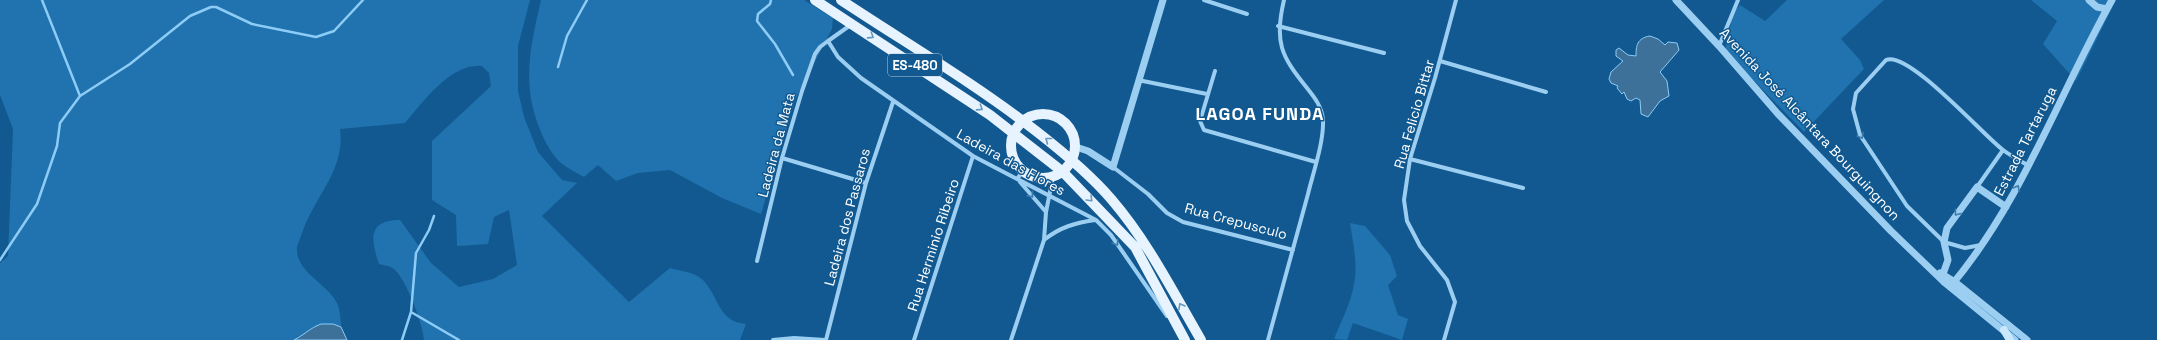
<svg xmlns="http://www.w3.org/2000/svg" width="2157" height="340" font-family="'Space Grotesk',sans-serif">
<style>
.green{fill:#2073ae}
.water{fill:#3d7199;stroke:#8dccf6}
.lines{fill:none;stroke-linecap:round;stroke-linejoin:round}
.stream{stroke:#8dccf6;stroke-width:2.5}
.minor{stroke:#9ccef2;stroke-width:4}
.tertiary{stroke:#9ccef2;stroke-width:7}
.secondary{stroke:#cbe7fc;stroke-width:8}
.primary{stroke:#e7f4ff;stroke-width:10}
.oneway{stroke:#6797bc}
.oneway2{stroke:#3b7cad}
.labels{text-anchor:middle;dominant-baseline:central;stroke-width:3;stroke-linejoin:round;paint-order:stroke}
.shield{fill:#115990;stroke:#b8cdde;stroke-width:1}
.shield-label{font-size:13px;font-weight:bold;fill:#fff}
.street-label{font-size:14px;fill:#fff;stroke:#115990}
.district-label{font-size:18px;font-weight:bold;letter-spacing:1px;fill:#fff;stroke:#115990}
</style>
<rect width="100%" height="100%" fill="#115990"/>
<path class="green" d="M0,0h530l-12,46v45l6,26 14,35 24,28 15,3 -35,33 87,86 41,-34c12,4 24,3 34,13 15,17 15,41 42,43l-6,16h-316c-1,-16 -18,-61 -30,-71 -4,-3 -11,-4 -15,-5 -8,-24 -12,-44 21,-44l31,43 28,24 34,-8 24,-14 -8,-55 -15,7 -6,27 -31,2 -1,-31 -24,-15v-59l59,-55 -2,-13 -7,-7c-31,-3 -58,35 -77,57l-65,6c6,40 -26,68 -38,104 -1,4 -4,10 -5,14 -2,25 30,36 40,56 3,7 4,17 4,24 -26,-8 -27,4 -47,13h-294v-77l8,-7 5,-127 -13,-34z
M541,0h263l29,18 -1,11 -37,71 -34,114 -39,-16 -52,-28 -32,3 -22,8 -18,-16 -14,12c-7,-4 -17,-9 -23,-14 -9,-8 -16,-21 -20,-31 -20,-47 -11,-84 0,-132z
M1787,0h97l-43,39 19,21 4,9 -60,63 -79,-81 8,-38 7,-8 25,16z
M2031,0h85l-40,81 -33,-37 14,-23z
M1350,223l15,3 25,29 7,21 -9,9 10,30 10,4 -6,21 -49,-17 -6,17 -13,-1c7,-18 17,-36 20,-55 4,-20 -1,-41 -4,-61z"/>
<path class="water" d="M1650,36l8,3 7,6 3,-3 9,1 2,7 -19,22 7,9 2,15 -9,5 -12,16 -7,-3 -1,-14 -4,-2 -5,3 -4,-2 -3,-7 -2,2 -5,-6 1,-2 -7,-3 -2,-4 2,-7 12,-11 -7,-5v-6l3,-2 9,7 8,1c0,-10 1,-18 14,-20z
M321,324h12l8,3 6,13h-53c10,-5 16,-12 27,-16z"/>
<g class="lines">
<path class="stream" d="M42,0l38,96
M771,0l-1,4 -12,10 -1,7 18,23 18,31
M558,67l9,-31 20,-36
M0,260l37,-56 20,-58 3,-23 20,-27 50,-32 60,-48 21,-9h5l36,17 64,13 18,-6 29,-31
M411,312l48,28
M402,340l9,-28 5,-59 13,-23 5,-14"/>
<path class="minor" d="M1204,0l43,14
M852,24l-24,17 10,16 23,21 112,78 123,64 15,15 56,81
M1278,26l106,27
M1719,46l19,-46
M1440,61l106,31
M1215,71l-15,50 4,9 112,32
M1138,80l69,14
M782,158l84,25
M1410,159l113,29
M1113,167l35,27 19,19 16,9 110,28
M1017,179l6,-8
M1020,182l26,30
M1977,187l26,-37
M1044,240c16,-13 31,-17 51,-20
M1981,245l-16,3 -21,-6 -37,-36 -47,-71 -7,-26 3,-16 30,-33c22,-10 97,75 117,90 8,6 18,11 26,16
M757,261l25,-103 20,-67 13,-37 5,-7 8,-6
M773,340l21,-2 31,2
M826,340l40,-157 27,-81
M914,340l59,-184
M1011,340l33,-100 2,-28 7,-35
M1268,340c13,-49 27,-97 40,-146 5,-21 16,-52 15,-74 -1,-13 -8,-22 -16,-32 -26,-32 -33,-46 -23,-88
M1444,340l11,-38 -8,-22 -27,-34 -13,-25 -3,-21 6,-41 25,-81 21,-78"/>
<path class="tertiary" d="M1676,0l43,46 59,68 113,117 53,51 71,58
M2089,0l8,7 10,2
M1076,147l12,4 25,16 50,-167
M1940,273l15,9 72,58
M1944,282l-1,-8 5,-14 -4,-18 3,-14 30,-41 29,20
M1950,287c72,-85 108,-191 162,-287"/>
<path class="secondary" d="M2004,330l6,10"/>
<path class="primary" d="M815,0l175,115 73,57 72,75 50,93
M841,0c65,43 133,83 195,131 27,21 54,43 76,69 36,42 61,92 89,140
M1011 146a32 32 0 1 1 64 0a32 32 0 1 1-64 0Z"/>
</g>
<defs><path id="oneway-chevron" d="M-2-3.5L2.5 0L-2 3.5" fill="none" stroke-width="1.6" stroke-linecap="round" stroke-linejoin="round"/></defs>
<g class="oneway">
<use href="#oneway-chevron" transform="translate(871 36) rotate(33)"/>
<use href="#oneway-chevron" transform="translate(980 108) rotate(33)"/>
<use href="#oneway-chevron" transform="translate(1048 140) rotate(-142)"/>
<use href="#oneway-chevron" transform="translate(1090 199) rotate(45)"/>
<use href="#oneway-chevron" transform="translate(1181 306) rotate(-120)"/>
</g>
<g class="oneway2">
<use href="#oneway-chevron" transform="translate(1861 136) rotate(61)"/>
<use href="#oneway-chevron" transform="translate(2017 188) rotate(-60)"/>
<use href="#oneway-chevron" transform="translate(1031 195) rotate(49)"/>
<use href="#oneway-chevron" transform="translate(1957 213) rotate(128)"/>
<use href="#oneway-chevron" transform="translate(1116 243) rotate(56)"/>
</g>
<g class="labels">
<rect class="shield" x="888" y="54" width="54" height="22" rx="3"/>
<g class="shield-label">
<text x="915" y="65">ES-480</text>
</g>
<g class="street-label">
<text transform="translate(1414 114) rotate(-74)">Rua Felicio Bittar</text>
<text transform="translate(1810 124) rotate(47)">Avenida José Alcântara Bourguingnon</text>
<text transform="translate(2025 141) rotate(-63)">Estrada Tartaruga</text>
<text transform="translate(776 145) rotate(-75)">Ladeira da Mata</text>
<text transform="translate(1011 162) rotate(29)">Ladeira das Flores</text>
<text transform="translate(847 217) rotate(-75)">Ladeira dos Passaros</text>
<text transform="translate(1236 221) rotate(15)">Rua Crepusculo</text>
<text transform="translate(933 245) rotate(-72)">Rua Herminio Ribeiro</text>
</g>
<g class="district-label">
<text x="1260" y="113">LAGOA FUNDA</text>
</g>
</g>
</svg>
